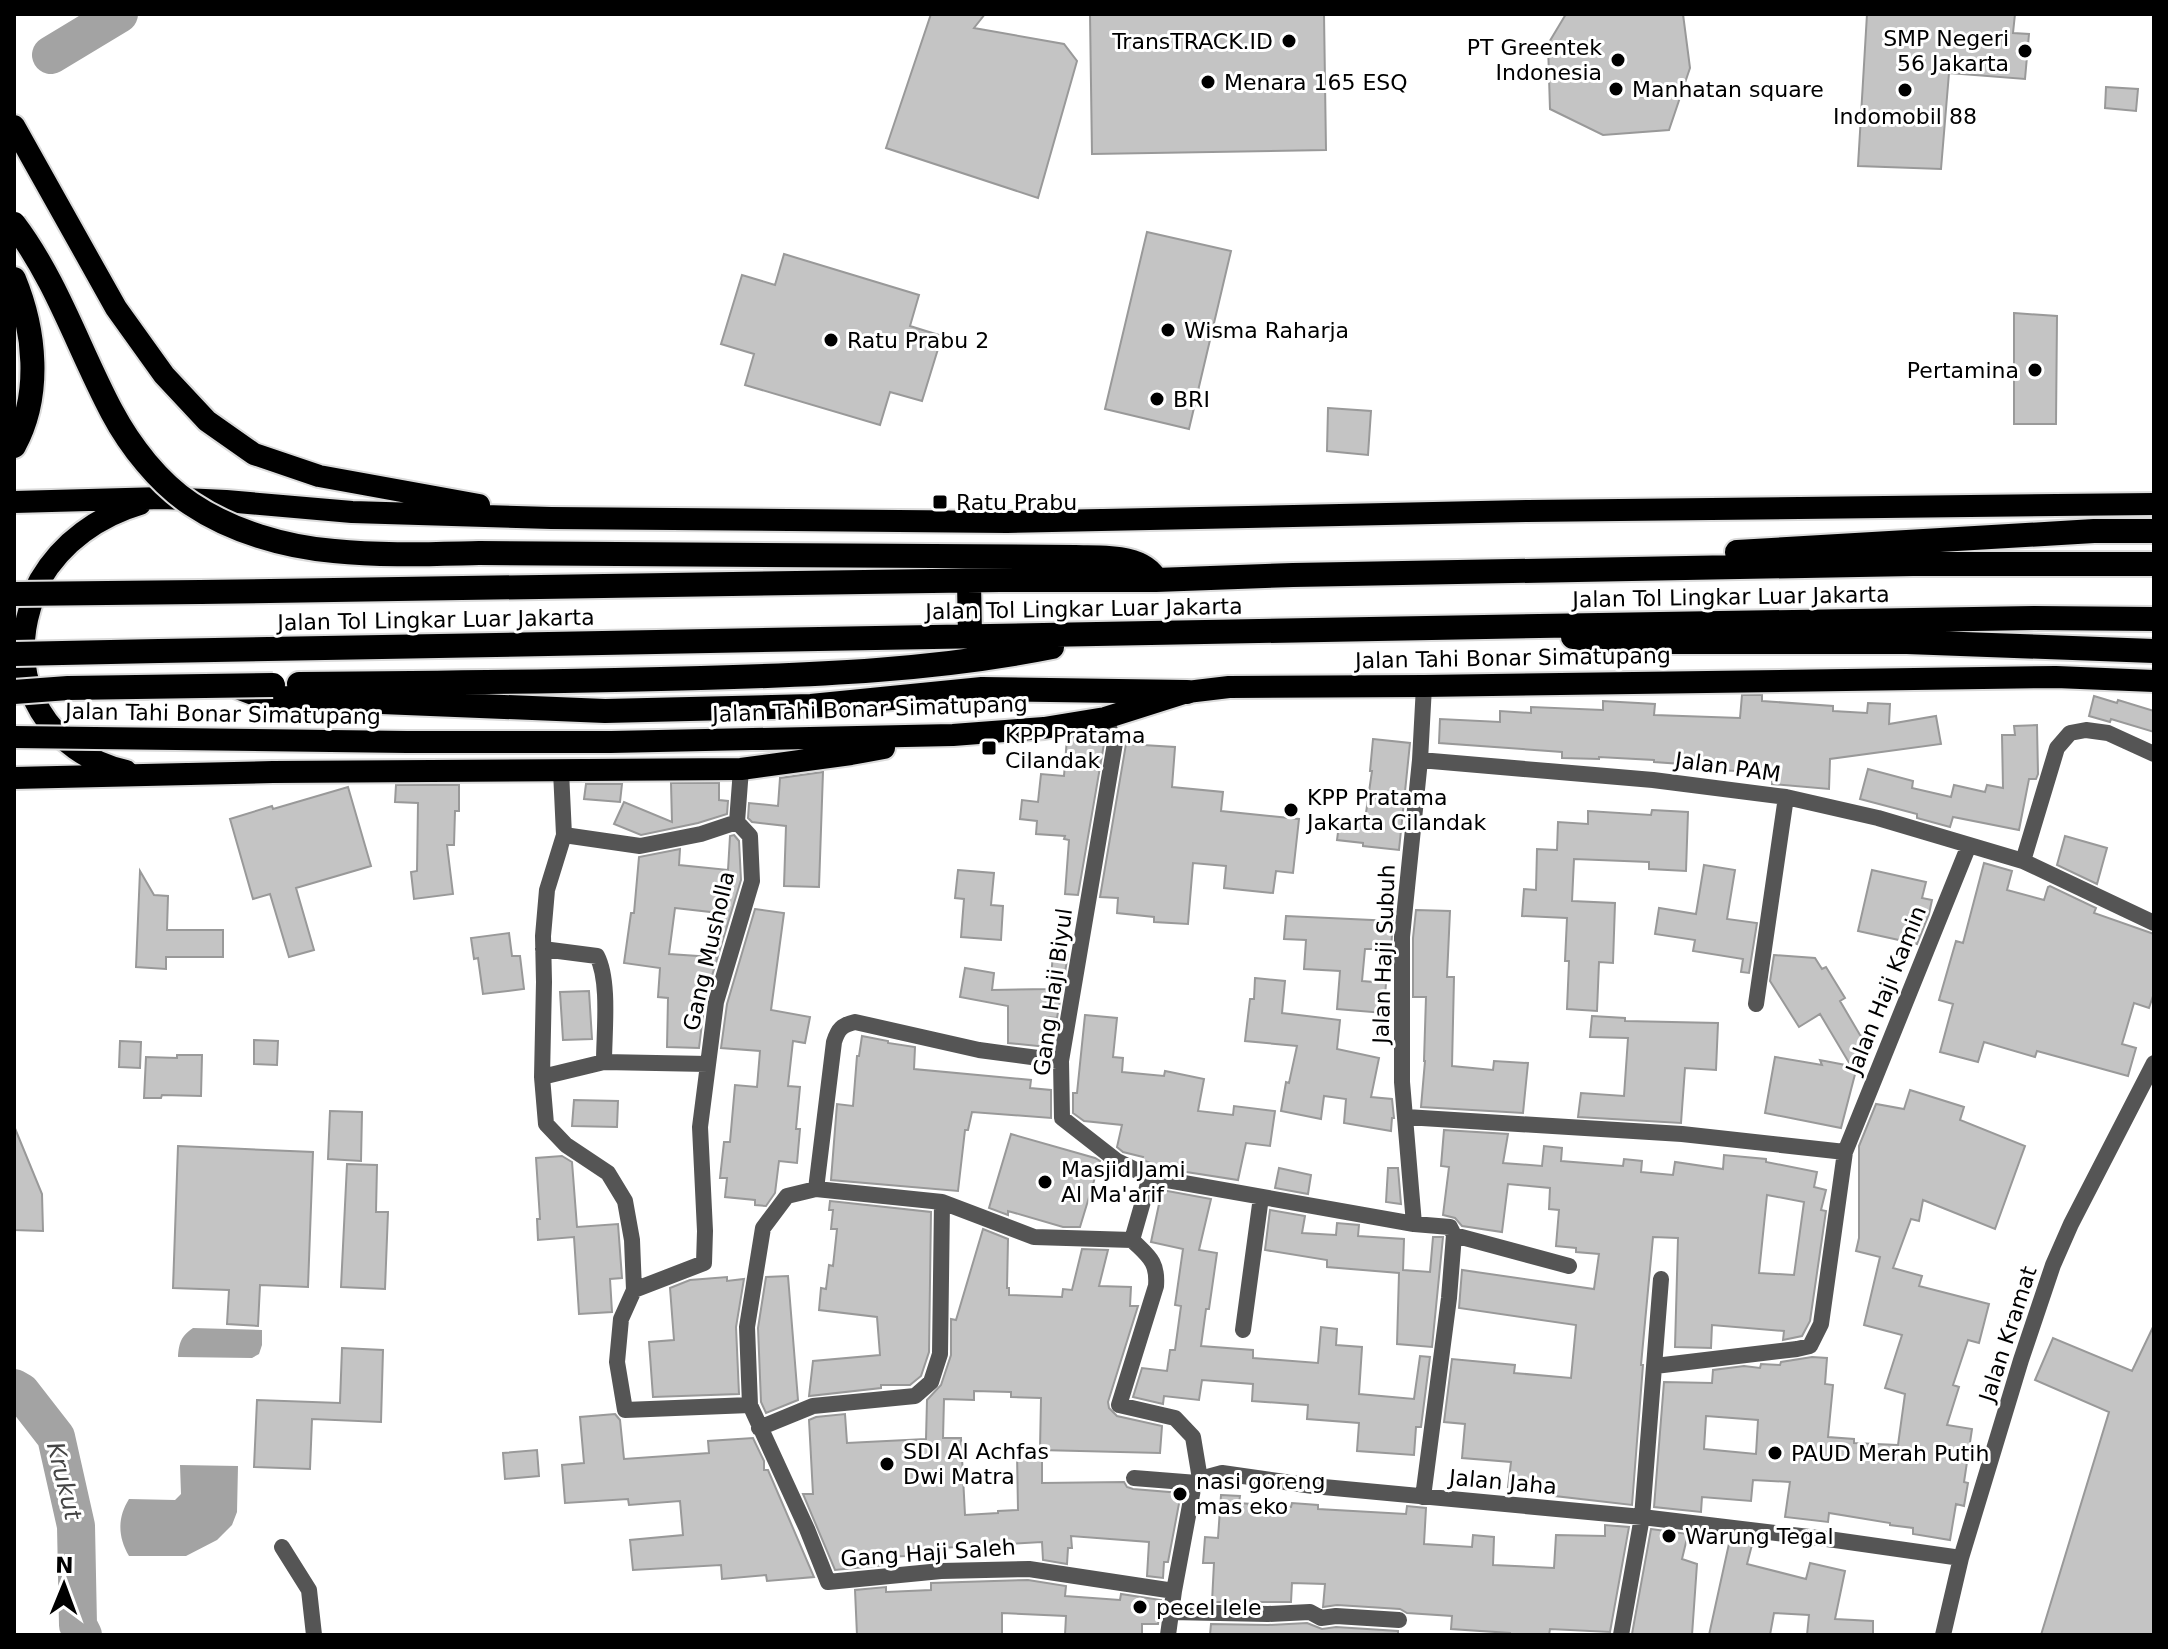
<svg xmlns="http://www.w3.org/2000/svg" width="2168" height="1649" font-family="'DejaVu Sans',sans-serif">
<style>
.water{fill:#a3a3a3}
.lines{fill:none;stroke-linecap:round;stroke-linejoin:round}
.river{stroke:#a3a3a3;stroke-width:38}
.building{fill:#c4c4c4;stroke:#999;stroke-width:2;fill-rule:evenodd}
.trunk-casing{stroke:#dbdbdb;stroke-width:26}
.motorway-casing{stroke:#dbdbdb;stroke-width:28}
.minor{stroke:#555;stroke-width:16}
.trunk{stroke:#000;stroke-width:22}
.motorway{stroke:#000;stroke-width:24}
.trunk-bridge-casing{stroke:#dbdbdb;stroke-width:26;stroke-linecap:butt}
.motorway-bridge-casing{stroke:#dbdbdb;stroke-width:28;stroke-linecap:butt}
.trunk-bridge{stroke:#000;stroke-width:22}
.motorway-bridge{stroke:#000;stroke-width:24}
.poi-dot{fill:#000;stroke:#fff;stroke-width:3}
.labels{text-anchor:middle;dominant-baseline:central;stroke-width:6;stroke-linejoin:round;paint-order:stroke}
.poi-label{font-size:22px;fill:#000;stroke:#fff;text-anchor:start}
.street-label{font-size:22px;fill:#000;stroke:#fff}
.water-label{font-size:24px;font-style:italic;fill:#444;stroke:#fff}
</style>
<rect width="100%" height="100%" fill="#fff"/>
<path class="water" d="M193,1328l69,2v15l-3,9 -7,4 -74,-1c1,-14 3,-21 15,-29z
M180,1465l58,1 -1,46 -5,13 -15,15 -31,16h-57c-11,-19 -12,-38 0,-57l46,1 6,-6z"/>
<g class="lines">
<path class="river" d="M51,55l68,-41
M14,1388l7,4 35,45 20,89 2,99 5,10"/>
</g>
<path class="building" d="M931,14h54l-11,14 90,16 13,17 -39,137 -152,-50z
M1090,14h234l2,136 -234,4z
M1566,14h117l7,54 -21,62 -66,5 -53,-26 -2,-65z
M1867,14h148l-2,19 16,1 -4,45 -76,-6 -8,96 -83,-3z
M2106,87l32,2 -2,22 -31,-3z
M1147,232l84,19 -42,178 -84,-20z
M784,254l135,41 -9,31 32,10 -20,65 -32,-9 -10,33 -135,-40 9,-31 -33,-10 21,-69 33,10z
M2014,313l43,3 -1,108h-42z
M1328,408l43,3 -3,44 -41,-4z
M1742,695h20v6l71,5v5l34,2 1,-10 22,1 -1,20 47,-8 5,28 -111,15 -1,30 -57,-5 1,-16 -37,-2v5l-40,-2v-4l-42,-3v-2l-55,-3v2l-37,-1v-6l-123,-9 1,-24 60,3v-11l31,2v-6l72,3v-9l52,3 -1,11 86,3z
M2094,696l23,7 1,-3 36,11v21l-43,-13 -1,3 -21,-6z
M2037,725l1,49 -2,5h-7l-10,51 -66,-13 -3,10 -33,-9v-4l-57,-15 8,-30 45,12 -1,7 39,9 3,-12 31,7 2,-7 16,3 -1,-53h13l-1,-9z
M1087,735v6l16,1 1,2 -26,151 -13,-1 4,-54 -5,-1 1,-3 -29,-2 1,-13 -17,-2 2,-19 16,2 3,-28 23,2 3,-38z
M1373,739l37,4 -11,107 -36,-4v-3l-26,-3 3,-23 25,3 7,-49h-2z
M1126,744l49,3 -3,40 51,5 -2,19 78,8 -6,54 -17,-2 -3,22 -49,-5 2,-22 -33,-3 -5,61 -34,-2v-5l-37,-4 1,-15 -18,-1z
M823,772l-4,115 -35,-1 2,-60 -34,-4 -4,-4 1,-15 29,3 2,-28z
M671,783h48v17l9,1 -1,13 -29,9 -57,12 -27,-11 10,-22 48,20z
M586,784h36l-2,18 -36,-3z
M396,785h63v26h-4l-1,34h-7l6,49 -39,5 -3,-27 6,-1 1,-68 -23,-1z
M348,787l23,79 -75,22 18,62 -25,7 -19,-63 -17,5 -23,-80 42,-13 1,3z
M1652,810l36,2 -2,59 -37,-2v-7l-75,-3 -2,42 43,2 -2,60 -14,-1 -2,49 -30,-2 2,-48h-4l2,-43 -45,-2 2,-27 12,1 1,-41 20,1 1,-28 30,2v-13l63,4z
M734,835l5,6 2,39 -36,119 -6,49 -32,-1 1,-49 -10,-1 2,-29 -36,-5 7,-50h3l5,-56 41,-8 -1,16 49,5 2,-34zM675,908l44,5 -6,44 -44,-3z
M2065,836l42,12 -10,36 -40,-19z
M1984,863l28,8 -5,19 37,10 4,-13 2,-1 46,22 -2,5 60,21v59l-5,15 -15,-5 -12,41 14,4 -8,28 -91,-25 -2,6 -51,-15 -6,20 -38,-10 13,-48 -14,-4 17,-59 7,2z
M1704,865l31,5 -8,49 30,4 -8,50 -8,-1 2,-13 -50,-8 2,-11 -40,-6 4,-26 37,6z
M958,870l36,3 -3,32 12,1 -2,34 -40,-3 3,-38 -9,-1z
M1872,870l54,12 -4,16 10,2 -3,14 -12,30 -59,-13z
M140,871l14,24 14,1 -1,34h56v27h-57v12l-30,-2z
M755,909l29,4 -13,97 39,7 -5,26 -12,-2 -5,45 12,1 -4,42h4l-3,34 -18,-2 -4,32 -9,13 -11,-1v-5l-30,-3 2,-19h-7l4,-36h6l5,-57 22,2 3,-36 -39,-3 6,-44z
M1416,910l34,1 -3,66h7l-2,89 41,4 1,-9 34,2 -5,50 -102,-6 4,-46h-1l2,-64h-13v-59z
M1286,916l107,5 -2,28h-26l-3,32 24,2 -2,30 -47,-4 3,-38 -36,-2 2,-29 -22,-1z
M509,933l3,23h8l4,33 -41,5 -5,-36 -4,1 -3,-21z
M1053,954l15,1 -11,63 -10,-1v30l-39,-4v-37l-48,-9 5,-29 29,5 -2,17 58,-1z
M1774,955l41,3 7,11 4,-2 19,31 -5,3 20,34 13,4 -6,22 -8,-2 -18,69 -76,-15 10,-56 47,8 -2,-5 31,6 -31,-52 -21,13 -29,-46z
M1255,978l30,3 -3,32 58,7 -3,29 42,9 -8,39 21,2 2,19h-2l-1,13 -47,-8 2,-24 -22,-3 -3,23 -40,-8 5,-29 3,1 8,-37 -52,-5 5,-42h4z
M589,991l3,48 -29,1 -3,-48z
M1085,1015l32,3 -4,39 10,1 -1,14 42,4 1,-5 39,8 -6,32 35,4 1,-9 41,5 -5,35 -24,-3 -8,37 -71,-11 -25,-9 1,-3 -20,-5 -6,-5 5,-22 -38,-4 -11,-8v-20h4z
M1592,1016l33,2v3l93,2 -2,47 -31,-2 -4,55 -103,-6 3,-24 43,3 4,-58 -38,-1z
M862,1036l26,5v2l27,4 -1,22 117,11 -1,8 21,2v28l-79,-6 -4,18h-3l-7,61 -127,-11 6,-76 16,2 4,-50h2z
M254,1040l24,1 -1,24 -23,-1z
M120,1041l21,1 -1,26 -21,-1z
M177,1055h25l-1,41 -39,-1 -1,3h-17l2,-41 31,1z
M1910,1090l54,17 -4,13 65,26 -30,83 -72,-29 -4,21 -8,-2 -18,49 29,8 -3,10 70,18 -10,39 -11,-3 -15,45 6,2 -12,38 25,4 -8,53 4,1 -4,23 -8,-2 -6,36 -37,-6v-6l-23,-3v-2l-61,-10 -1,9 -43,-5 5,-35 -37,-2 -2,21 -49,-4 -1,15 -47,-5 10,-125 48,1 1,-13 31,-4 16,2 1,-4 19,1 1,-3 31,-5 15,1 -2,26 8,1 -5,52 26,2v4l44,2 7,-51 -20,-6 17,-53 -38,-10 16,-68 -24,-6 3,-13v-92l17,-42 28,5zM1706,1416l52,4 -2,34 -52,-5z
M574,1100l44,1 -1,26 -45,-1z
M330,1111l32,1 -1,49 -33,-2z
M14,1126l28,68 1,37 -29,-1z
M1444,1130l64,4 -5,29 39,3 2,-20 18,2 -1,13 62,5 1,-7 18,2 -1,11 32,3 2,-13 48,7 1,-14 42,4v3l51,10 -3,15 12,3 -5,20 5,1 -16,110 -8,15 -19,4 1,-9 -72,-6 -1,23 -36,-1 3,-109 -25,-1 -12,128h2l-11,140 -77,-9v-5l-47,-4 3,-25 -49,-4 3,-34 -21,-2 8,-63 63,6 -1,8 57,5 5,-53 -117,-17 3,-38 132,19 5,-35 -23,-2v-4l-20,-2 3,-36 -10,-1 1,-21 -42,-4 -6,48 -40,-6 -7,-8 -12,-3 6,-48 -8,-1zM1767,1195l37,7 -10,73 -35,-2z
M1011,1134l84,24 5,3 -20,66h-17l-55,-16v4l-19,-7z
M178,1146l135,6 -5,135 -48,-2 -2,41 -31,-2 2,-34 -56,-2z
M562,1156l10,6 5,65 41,-3 4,54 -12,1 2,33 -33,2 -5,-77 -36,3 -1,-21h3l-4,-61z
M347,1164l30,1 -1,47h12l-3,77 -44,-2z
M1279,1168l32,7 -3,19 -33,-6z
M1388,1168h10l3,36 -15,-2z
M1162,1190l49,9 -12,51 18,3 -8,56h-3l-5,37 52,4v8l65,5 3,-36 16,2 -1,16 26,2 -3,47 55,5 6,-43 10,1 -9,70h-5l-2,28 -57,-4 2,-28 -52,-4 1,-14 -56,-4 1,-17 -51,-4 -3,20 -35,-4 -1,8 -30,-7 9,-29 25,3 3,-21h5l6,-44 -6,-1 8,-56 -32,-7z
M830,1201l101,11 -2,140 -8,24 -11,9h-29v3l-72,8 4,-35 67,-6 -3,-38 -58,-7 2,-22 5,1 3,-24 4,1 4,-37h-6l2,-19h-4z
M1270,1210l35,6 -3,17 34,2 1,-12 22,2 -1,11 46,3 -1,31 27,2 3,-35h10l-11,110 -35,-3 2,-71 -72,-6v-7l-62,-10z
M983,1229l25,10 -1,49h2v7l53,2 1,-8 9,1 10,-41 26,1 -9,36 32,1 -1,19h8l-30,96 1,6 8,8 45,10 -2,27 -120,-3 1,-52 -30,-1v-5l-37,-1v9l-30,-1 -1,39h18l4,77 33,-2v-2l20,-1 -1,-57h25v30l82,-1 3,5 6,2 48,4 -13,69h-4l-1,16 -16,-2 2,-34 -78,-6 1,12h-4l-1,16 -24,-4 -1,-18 -136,8v6l-21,1v8l-50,5 -32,-76h10l-4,-74 7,-3 29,-3 2,29 79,-4 1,-39 14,-15 10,-30v-36l5,1z
M788,1276l10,124 -32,13 -5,-11 -3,-74 8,-51z
M727,1277v4l17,-2 -8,48 3,67 -86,3 -4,-55 25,-2 -4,-52 20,-8z
M2154,1325v310h-113l68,-223 -74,-32 18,-42 79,33z
M342,1348l41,2 -2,72 -69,-3 -2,50 -56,-2 3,-67 83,3z
M615,1414l5,6 4,39 85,-6 -1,-12 45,-3 11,23v9h4l46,107 -47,4 -1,-6 -44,4 -1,-14 -88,5 -3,-30 53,-5 -3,-34 -51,4 -1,-6 -63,4 -3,-38 22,-2 -4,-46z
M537,1450l2,26 -34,3 -2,-26z
M1221,1495l19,1 -1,7 52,4 1,-4 26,2v4l88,5 1,-8 19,2 -2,36 48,3 1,-12 21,2 -1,28 61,3 2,-33 49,1v-11l24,2 -19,105 -60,-3 -1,6h-39v-2l-59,-4 1,-13 -45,-3 -7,-4 -63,-4 -14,2 2,-23 -33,-1 -1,19h-79l2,-39h-11l2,-26 13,1z
M1651,1529l37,5 -6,25 15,5 -5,71 -60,-1z
M1730,1539l23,2 -6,23 59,15 4,-16 35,8 -10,48 38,2v14h-66l2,-20 -35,-2 -4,22h-61z
M1028,1580l38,6 -1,10 55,4 1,-6 40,6 -3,24h-16v11h-77l1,-19 -64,-3v22h-145l-2,-45 31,-3v5l45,-2v-7z
M1307,1623l15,6 14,-2 62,4v4h-188l1,-11 57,1z"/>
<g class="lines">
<defs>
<path id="trunk" d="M14,126l102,182 48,67 43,46 47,33 65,22 160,29
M14,502l149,-4 63,3 126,11 199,6 456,4 521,-11 626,-7
M407,742h204l342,-7 91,-7 61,-10 82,-26 42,-5 195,-1 632,-9 98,4
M126,771c-77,-18 -119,-87 -96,-163 3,-9 5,-19 10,-28 22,-38 59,-64 100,-76
M14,778l259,-6 468,-3 110,-15 33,-6"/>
<path id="motorway" d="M14,279c21,51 28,116 0,167
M1737,552l357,-21h60
M479,553l596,4c26,1 68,-3 81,23
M969,581l1,56
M200,592l800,-12h156l137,-5 620,-11h241
M1573,637l33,5h301l247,9
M159,651l1380,-25 495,-8 120,1
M299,684c134,-1 268,-2 402,-6 117,-3 236,-8 351,-31
M240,688l21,8 22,2 322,13 206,-5 171,-17 205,3"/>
</defs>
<use href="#trunk" class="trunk-casing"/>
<use href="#motorway" class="motorway-casing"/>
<path class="minor" d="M1105,718l10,25 -54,318 1,57 55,43 33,16 264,47 36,3 4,8 115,31
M1420,760l233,20 133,17 92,21 145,43 131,62
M561,771l3,64 -17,55 -4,46 1,46 -2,95 4,47 20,21 42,28 17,28 7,39 2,50 -13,29 -4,43 8,48 125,-5
M564,835l76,11 61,-12 36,-12
M2023,861l34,-113 13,-15 16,-3 22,3 46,21
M543,949l54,7c13,25 7,77 7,106
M1756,1004l30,-207
M542,1077l62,-15 104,2
M1406,1117l276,17 163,18
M816,1189l18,-147c4,-13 8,-17 21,-20l124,28 82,11
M1414,1224l-12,-142v-145l18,-177 4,-74
M1132,1240l-98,-3 -92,-35 -126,-13 -29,7 -24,32 -16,99 3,78 57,124 21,53 113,-11 88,-2 145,22
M1132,1240c16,16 26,21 24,46l-37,119 56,13 18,19 7,42
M1132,1240l18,-63
M634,1290l70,-27 1,-32 -5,-104 16,-125 36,-121 -2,-45 -13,-14 4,-53
M1243,1330l18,-133
M1655,1366l142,-17 13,-3 11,-22 24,-172 124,-307
M759,1428l54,-22 102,-10 16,-14 9,-28 2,-152
M1134,1478l63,5
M1423,1497l26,-199 5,-63
M282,1547l27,43 5,45
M1171,1612l97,2 42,-2 11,6 15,-2 63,4
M1168,1635l6,-44 19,-102 7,-10 22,-6 91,13 329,31 193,23 126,18
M1621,1635l21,-118 19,-238
M1943,1635l18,-77 60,-198 32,-95 18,-41 83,-161"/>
<use href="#trunk" class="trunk"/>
<use href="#motorway" class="motorway"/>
<defs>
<path id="trunk-bridge" d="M14,737l393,5"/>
<path id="motorway-bridge" d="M14,224c43,57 65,126 98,188 18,34 47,71 79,92 40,27 94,43 143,47 48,5 97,3 145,2
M14,594l186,-2
M14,654l145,-3
M14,692l54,-4 205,-3"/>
</defs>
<use href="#trunk-bridge" class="trunk-bridge-casing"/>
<use href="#motorway-bridge" class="motorway-bridge-casing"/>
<use href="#trunk-bridge" class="trunk-bridge"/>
<use href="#motorway-bridge" class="motorway-bridge"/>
</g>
<g class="poi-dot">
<circle cx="1289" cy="41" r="8"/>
<circle cx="2025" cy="51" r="8"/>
<circle cx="1618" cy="60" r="8"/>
<circle cx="1208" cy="82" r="8"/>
<circle cx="1616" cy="89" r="8"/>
<circle cx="1905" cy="90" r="8"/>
<circle cx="1168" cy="330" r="8"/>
<circle cx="831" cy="340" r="8"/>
<circle cx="2035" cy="370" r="8"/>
<circle cx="1157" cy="399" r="8"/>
<rect x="932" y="494" width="16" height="16" rx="4"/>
<rect x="981" y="740" width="16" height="16" rx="4"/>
<circle cx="1291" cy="810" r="8"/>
<circle cx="1045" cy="1182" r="8"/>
<circle cx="1775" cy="1453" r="8"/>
<circle cx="887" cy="1464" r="8"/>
<circle cx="1180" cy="1494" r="8"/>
<circle cx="1669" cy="1536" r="8"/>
<circle cx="1140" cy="1607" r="8"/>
</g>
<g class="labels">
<g class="poi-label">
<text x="2009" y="38" text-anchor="end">SMP Negeri<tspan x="2009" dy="25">56 Jakarta</tspan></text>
<text x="1273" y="41" text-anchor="end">TransTRACK.ID</text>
<text x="1602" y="47" text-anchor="end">PT Greentek<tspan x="1602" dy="25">Indonesia</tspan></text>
<text x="1224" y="82">Menara 165 ESQ</text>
<text x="1632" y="89">Manhatan square</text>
<text x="1905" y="116" text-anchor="middle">Indomobil 88</text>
<text x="1184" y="330">Wisma Raharja</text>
<text x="847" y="340">Ratu Prabu 2</text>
<text x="2019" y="370" text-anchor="end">Pertamina</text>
<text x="1173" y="399">BRI</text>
<text x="956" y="502">Ratu Prabu</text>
<text x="1005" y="735">KPP Pratama<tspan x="1005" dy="25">Cilandak</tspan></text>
<text x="1307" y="797">KPP Pratama<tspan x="1307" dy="25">Jakarta Cilandak</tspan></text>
<text x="1061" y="1169">Masjid Jami<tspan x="1061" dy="25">Al Ma'arif</tspan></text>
<text x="903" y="1451">SDI Al Achfas<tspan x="903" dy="25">Dwi Matra</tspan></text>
<text x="1791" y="1453">PAUD Merah Putih</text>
<text x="1196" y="1481">nasi goreng<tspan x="1196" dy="25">mas eko</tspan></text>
<text x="1685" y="1536">Warung Tegal</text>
<text x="1156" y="1607">pecel lele</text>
</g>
<g class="street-label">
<text transform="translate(1731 597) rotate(-1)">Jalan Tol Lingkar Luar Jakarta</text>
<text transform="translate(1084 609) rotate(-1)">Jalan Tol Lingkar Luar Jakarta</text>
<text transform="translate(436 620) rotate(-1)">Jalan Tol Lingkar Luar Jakarta</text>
<text transform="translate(1513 658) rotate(-1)">Jalan Tahi Bonar Simatupang</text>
<text transform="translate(870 709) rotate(-2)">Jalan Tahi Bonar Simatupang</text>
<text transform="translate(223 714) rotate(1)">Jalan Tahi Bonar Simatupang</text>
<text transform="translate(1728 767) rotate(8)">Jalan PAM</text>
<text transform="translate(709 951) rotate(-77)">Gang Musholla</text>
<text transform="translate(1384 954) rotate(-88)">Jalan Haji Subuh</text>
<text transform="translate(1886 990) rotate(-68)">Jalan Haji Kamin</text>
<text transform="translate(1053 992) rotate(-82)">Gang Haji Biyul</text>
<text transform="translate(2008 1334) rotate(-72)">Jalan Kramat</text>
<text transform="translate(1503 1482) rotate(5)">Jalan Jaha</text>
<text transform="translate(928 1553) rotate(-4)">Gang Haji Saleh</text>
</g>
<g class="water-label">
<text transform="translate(64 1481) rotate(76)">Krukut</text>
</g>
</g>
<rect width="2168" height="1649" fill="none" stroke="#000000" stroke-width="32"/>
<g transform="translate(64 1585) rotate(1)" stroke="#ffffff" stroke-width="6" paint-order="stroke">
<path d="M0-6L14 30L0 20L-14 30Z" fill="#000000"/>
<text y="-12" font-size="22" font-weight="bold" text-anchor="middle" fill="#000000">N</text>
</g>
</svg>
